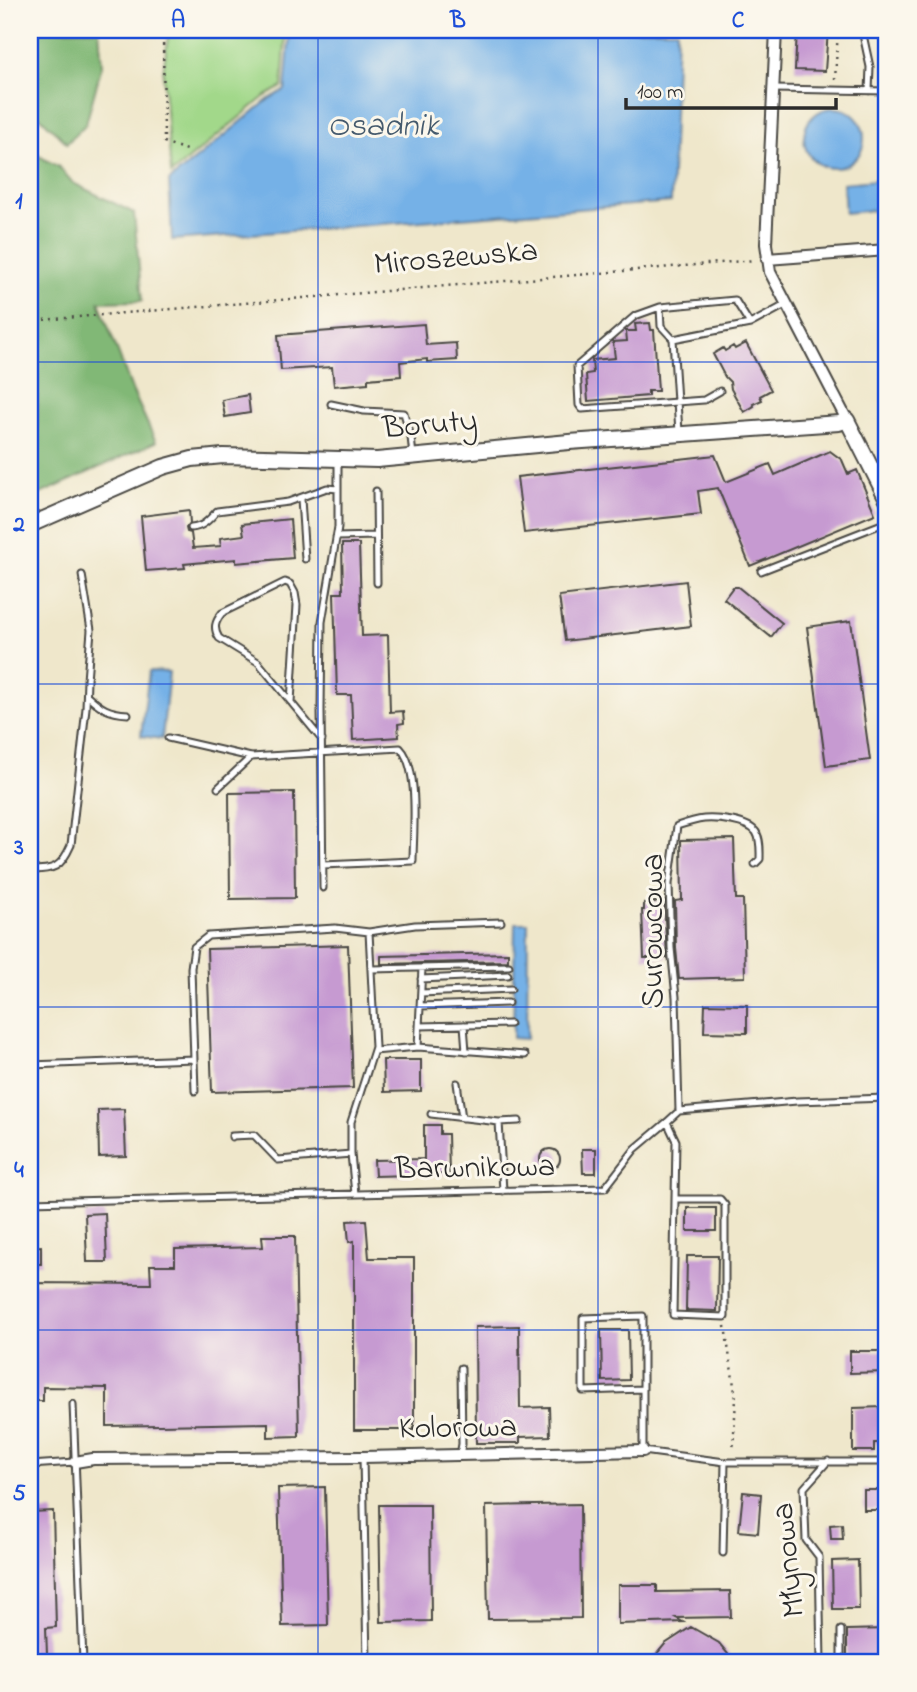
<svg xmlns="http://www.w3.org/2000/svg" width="917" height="1692" font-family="'Indie Flower',sans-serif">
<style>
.green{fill:#a2d88a;stroke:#66825a;stroke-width:2}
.forest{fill:#81b876;stroke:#567250;stroke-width:2}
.water{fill:#75b1e7;stroke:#506e89;stroke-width:2}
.building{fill:#c69ad1}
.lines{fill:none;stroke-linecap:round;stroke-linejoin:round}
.service-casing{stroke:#484743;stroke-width:9}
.minor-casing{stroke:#484743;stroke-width:14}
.tertiary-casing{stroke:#484743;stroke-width:18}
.path{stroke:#484743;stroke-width:2.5;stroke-dasharray:2 5;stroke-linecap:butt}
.service{stroke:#fff;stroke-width:5}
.minor{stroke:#fff;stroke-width:10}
.tertiary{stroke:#fff;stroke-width:14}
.grid{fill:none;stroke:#1d4ed8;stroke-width:2;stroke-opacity:0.55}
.labels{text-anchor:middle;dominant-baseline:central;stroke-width:6;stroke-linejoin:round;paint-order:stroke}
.street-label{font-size:32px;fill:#2b2b2b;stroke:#fbf7ec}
.water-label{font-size:33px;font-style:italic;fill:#455a6d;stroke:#fbf7ec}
.neatline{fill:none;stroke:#1d4ed8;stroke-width:2.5}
.grid-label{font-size:23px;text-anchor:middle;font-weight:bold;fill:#1d4ed8}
</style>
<rect width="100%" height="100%" fill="#fbf7ec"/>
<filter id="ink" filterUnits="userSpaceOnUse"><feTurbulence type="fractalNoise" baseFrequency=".0143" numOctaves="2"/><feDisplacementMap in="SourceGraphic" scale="14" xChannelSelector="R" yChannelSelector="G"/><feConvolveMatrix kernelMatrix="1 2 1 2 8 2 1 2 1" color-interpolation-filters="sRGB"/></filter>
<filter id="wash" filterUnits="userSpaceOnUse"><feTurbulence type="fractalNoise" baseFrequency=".00686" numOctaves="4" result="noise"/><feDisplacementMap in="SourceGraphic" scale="28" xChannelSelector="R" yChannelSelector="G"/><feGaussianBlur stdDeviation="1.57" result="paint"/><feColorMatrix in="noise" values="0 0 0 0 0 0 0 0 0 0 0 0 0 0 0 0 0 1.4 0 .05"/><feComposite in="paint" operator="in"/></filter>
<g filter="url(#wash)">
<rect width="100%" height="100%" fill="#efe7cb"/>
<path class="green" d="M169,30h117l-4,57 -18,10 -93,77 -8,-102z"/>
<path class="forest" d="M30,30h69l3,35 -16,59 -19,19 -30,-29 -7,1z
M30,151l29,16 14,16 61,30 8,88 -43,1 34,90 23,50 -120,54 2,-139 -5,-51h-3z"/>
<path class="water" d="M290,30h387l-6,172 -499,38 -3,-59 100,-82 16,-9z
M804 138a30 30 0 1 1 60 0a30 30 0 1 1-60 0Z
M887,179v30l-42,4 -2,-30z
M149,671l20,1 -7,67 -21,-3z
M515,923h13l-1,116 -14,-1z"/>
<g id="blocks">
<path class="building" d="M797,30h31l-3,41 -30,-1z
M650,323l1,7h3l4,61h-10v5l-60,5 -2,-27 7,-1 -1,-13 23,-2 -2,-16 14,-1 -1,-10h10l-1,-7z
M424,324l2,21 30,-2 1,17 -30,2v-3l-27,3 1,14 -33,3v4l-34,3 -2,-19 -51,3 -3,-35z
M746,343l25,47 -11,6 2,4 -9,4 1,2 -10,6 -13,-23 -1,-7 -5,-5 -12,-23 10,-6 2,3 8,-5 2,3z
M248,395l2,18 -25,4 -3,-17z
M830,451l12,9 6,14 9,-4 18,44 -125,52 -32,-78 -20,3 3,23 -177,19 -7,-56 198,-22 11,27 44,-18 5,11z
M189,510l1,13 -4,5 1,4 4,1 2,15 28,-2 -1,-8 24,-3 -2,-11 48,-5 3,39 -57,5v-4l-52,5 1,4 -39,3 -5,-55z
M342,544h17l3,92 26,-1 2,77 13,-1 1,12 -6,1 1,13 -46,3 -2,-45h-14l-3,-102h9z
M686,581l5,45 -126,15 -6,-45z
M733,587h5l44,36 -11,14 -47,-38z
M851,621l19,139 -44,6 -19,-139z
M294,792l1,106 -65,1 -1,-106z
M734,839l2,60h7l2,78 -66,2 -3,-31 -1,-47 7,-1 -1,-60z
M664,901l3,57h-23l-2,-48h2v-7z
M348,945l5,143 -141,4 -5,-143z
M508,953v8l-127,3v-8z
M705,1004l42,1v28l-43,-1z
M383,1060h38v31l-37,1z
M124,1109l2,47 -27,1 -1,-47z
M424,1125h16v9h8l1,40 -74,2 -1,-16 50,-1z
M540 1159a10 10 0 1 1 20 0a10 10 0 1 1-20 0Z
M582,1149h14v24h-13z
M687,1208h29v23h-29z
M105,1213l2,49h-20l-2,-48z
M366,1220l3,38h45v172h-60v-189l-5,1 -2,-21z
M262,1236h33l4,200 -31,1v-14l-161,3v-38l-64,-1v14h-13v-118l121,1 -1,-19h25v-16l88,-2z
M41,1246v18h-11v-17z
M687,1256h31l-1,55 -31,-1z
M519,1326l1,82 29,-1 1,29 -30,1v6h-44l-1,-116z
M601,1330h27l1,50 -27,1z
M850,1351h37v21l-37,1z
M884,1407v8h3v28h-13v8h-21v-43z
M325,1487l3,138 -46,1 -4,-138z
M864,1490h23v20h-23z
M743,1492l18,2 -3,39 -19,-2z
M580,1504l1,114 -93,1 -2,-113z
M379,1505h51l1,116 -50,1z
M53,1511l3,116 -10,1 1,26 -17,1v-143z
M842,1524l1,15h-12l-1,-14z
M858,1560l1,49h-26l-1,-48z
M618,1585h39v7l73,-1 1,26 -55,1 7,4 -65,2z
M691,1627l28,16 9,11 4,8h-82l15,-18z
M887,1629v33h-40v-32z"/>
</g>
</g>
<g filter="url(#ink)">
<use href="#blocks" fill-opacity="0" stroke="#484743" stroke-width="2"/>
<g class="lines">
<defs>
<path id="service" d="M862,30l8,37 -1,24
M774,89l113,2
M660,307l1,19 12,13
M720,391l-16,9 -122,9 -3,-4 -2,-39 58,-50 25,-9 75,-7 15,24
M331,404l33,7 40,2 7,24 2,19
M679,432l-6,-93 77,-15 37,-20
M376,491l1,92
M301,499l4,60
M191,528c12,-1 18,-8 26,-17l71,-9 39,-14 11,1
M336,537l40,-1
M761,571l126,-49
M87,695c14,13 21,18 41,19
M291,702l6,-97 -2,-12 -5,-9 -5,-2 -63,31c-7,9 -9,15 -3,25l39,24 64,78
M168,738l83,19 149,-9c20,20 13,86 13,113l-90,4
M218,788l33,-31
M30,870c24,0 31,-2 41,-25l15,-137 1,-28 4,-50 -9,-55
M323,888l-2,-179 1,-87 16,-95v-65
M369,932l46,-7 86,-3
M371,969l138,-3
M421,979l87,-4
M421,993l90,-4
M420,1006l88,-3
M464,1025l2,26
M419,1026l91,-2
M418,1047l4,-79
M374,1051l44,-4 107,8
M30,1065l164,-6
M457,1083l5,35
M195,1091l-4,-123 3,-21 14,-11 127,-8 34,4 6,115 -24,75v32l4,40
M679,1111l-3,-114 -5,-49 -2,-64 8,-58c9,-3 18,-6 27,-7 13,-1 44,2 52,13 5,8 4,19 4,27l-5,5
M431,1114l68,8
M667,1122l9,19 -3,174 52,2v-112l-5,-6h-44
M232,1137v-1l22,-1 24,25 73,-6
M503,1191l-4,-69 20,-1
M30,1202l575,-14 30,-39 32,-27 12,-11 118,-10 90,-3
M643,1389l-60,2v-73l60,-2v135l82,11h162
M73,1404l10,258
M460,1455l2,-11 -1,-76
M363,1457l4,205
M30,1465l45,-3
M723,1553l2,-91
M841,1630v32
M821,1662l-2,-105 -13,-17 -2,-52 24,-27"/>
<path id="minor" d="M776,30l-10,214 4,28 77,148
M767,259l120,-9
M75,1462l18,-3 270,-2 280,-6"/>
<path id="tertiary" d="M30,525l133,-58 29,-8 31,-3 154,4 192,-18 270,-19 8,-3 40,79"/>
</defs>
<use href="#service" class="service-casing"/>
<use href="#minor" class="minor-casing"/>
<use href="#tertiary" class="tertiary-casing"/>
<path class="path" d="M163,30l1,112 22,8
M835,80l3,-50
M30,321l725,-61
M725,1326l11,73 -3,52"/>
<use href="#service" class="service"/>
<use href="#minor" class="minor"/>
<use href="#tertiary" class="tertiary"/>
</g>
</g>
<path class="grid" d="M318,30v1632M598,30v1632M30,362h857M30,684h857M30,1007h857M30,1330h857"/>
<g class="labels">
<g class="street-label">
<text transform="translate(456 259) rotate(-5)">Miroszewska</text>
<text transform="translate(430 426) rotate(-5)">Boruty</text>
<text transform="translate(654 931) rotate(-90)">Surowcowa</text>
<text transform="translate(475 1169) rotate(-1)">Barwnikowa</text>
<text transform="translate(458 1429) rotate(-1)">Kolorowa</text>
<text transform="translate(790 1560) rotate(-96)">Młynowa</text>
</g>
<g class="water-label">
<text x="383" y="127">Osadnik</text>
</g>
</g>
<rect width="917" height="1692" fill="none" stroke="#fbf7ec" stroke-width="77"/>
<path d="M626 98v10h210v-10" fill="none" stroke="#2b2b2b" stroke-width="3.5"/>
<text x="637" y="98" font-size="21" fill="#2b2b2b" stroke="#fbf7ec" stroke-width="5" paint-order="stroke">100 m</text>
<rect x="38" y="38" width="840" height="1616" class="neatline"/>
<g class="grid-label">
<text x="178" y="27">A</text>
<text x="458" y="27">B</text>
<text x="738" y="27">C</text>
<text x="19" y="208">1</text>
<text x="19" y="531">2</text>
<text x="19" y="854">3</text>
<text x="19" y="1177">4</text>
<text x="19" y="1500">5</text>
</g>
</svg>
